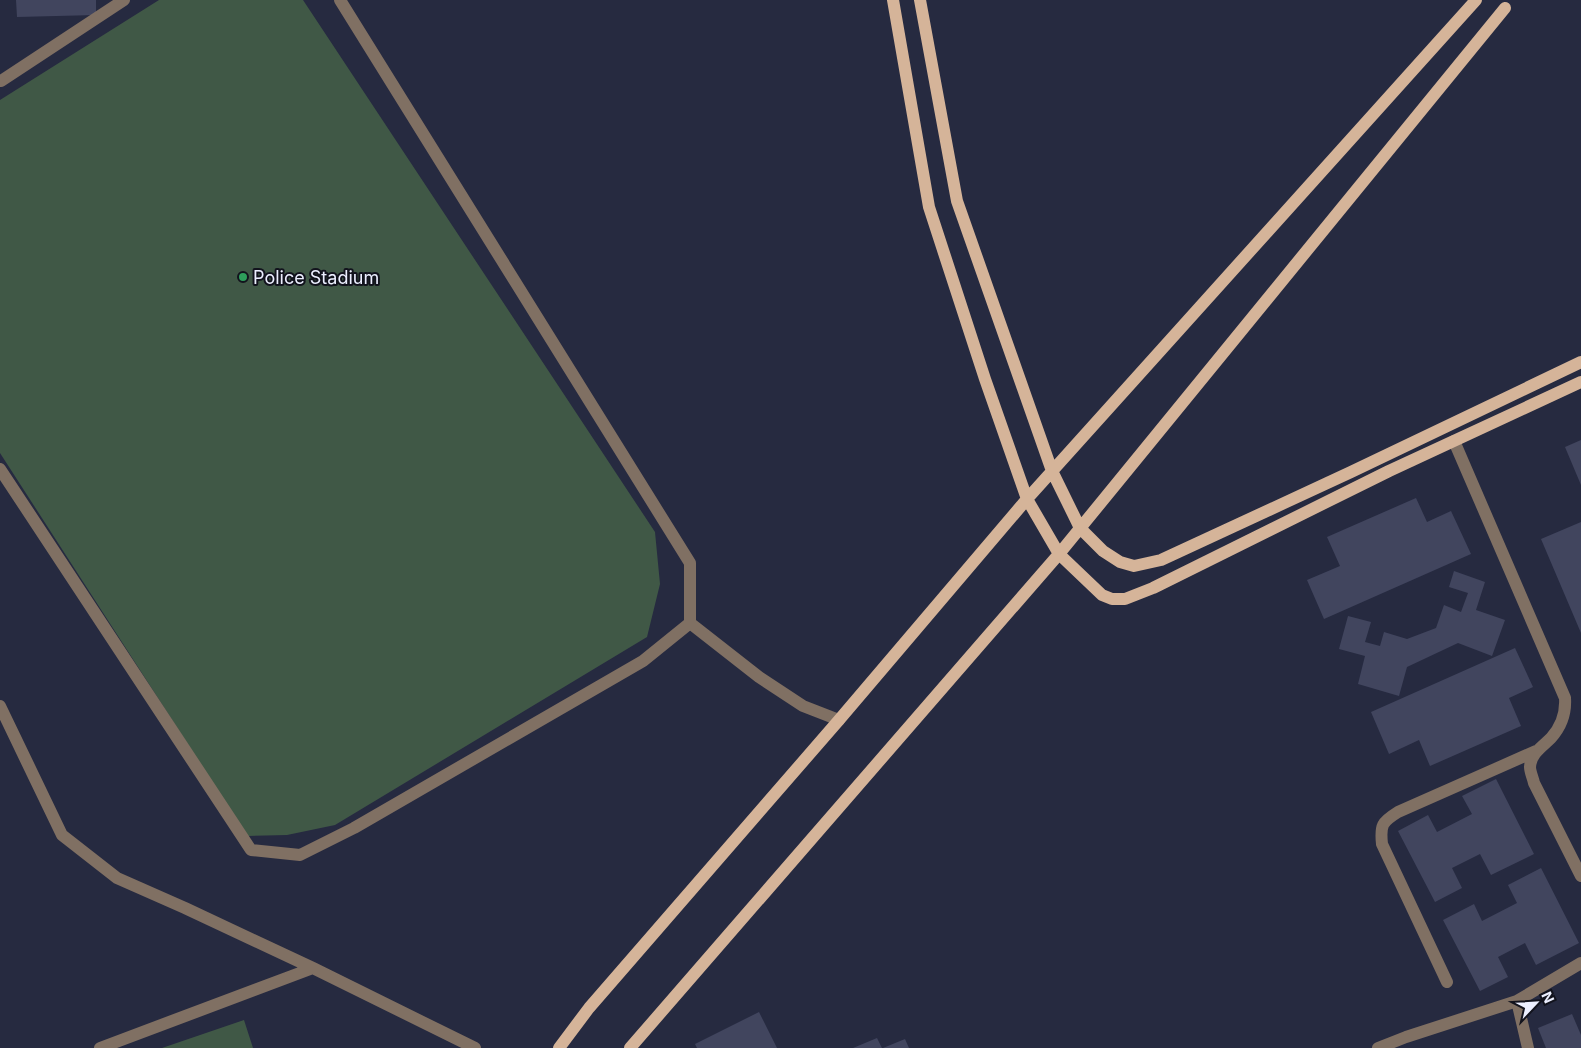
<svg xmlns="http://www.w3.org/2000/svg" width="1581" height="1048" font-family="Inter,sans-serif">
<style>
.green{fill:#405846}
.building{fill:#41455e}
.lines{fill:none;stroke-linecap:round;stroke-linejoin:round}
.minor{stroke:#807063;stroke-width:12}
.major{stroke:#d5b499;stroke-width:12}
.leisure-dot{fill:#2e9e5b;stroke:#12131d;stroke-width:2}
.labels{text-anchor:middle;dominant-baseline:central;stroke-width:4;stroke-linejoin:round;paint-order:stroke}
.poi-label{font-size:18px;fill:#ecefff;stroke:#12131d;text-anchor:start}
</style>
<rect width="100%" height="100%" fill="#262a40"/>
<path class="green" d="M159,0h144l352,532 5,52 -13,53 -312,188 -48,10 -40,1 -247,-383v-353z
M244,1020l9,28h-91z"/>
<path class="building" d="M16,0h80v15l-79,2z
M1581,440v45l-16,-38z
M1416,498l11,24 24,-11 20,43 -147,65 -17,-39 33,-14 -13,-29z
M1581,522v111l-40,-94z
M1454,571l31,11 -9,28 29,10 -13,36 -34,-13 -51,24 -8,29 -41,-12 7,-28 -26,-7 9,-33 23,6 -6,20 15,4 4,-14 23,7 29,-11 8,-23 17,7 7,-19 -19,-6z
M1515,648l18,39 -24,11 12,28 -91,40 -11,-26 -30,14 -18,-42z
M1496,779l38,75 -43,21 -11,-21 -28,14 10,20 -27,14 -37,-71 30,-16 9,17 35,-18 -10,-18z
M1541,868l38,75 -43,22 -11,-22 -27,14 10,20 -28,14 -37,-71 31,-16 8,17 35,-18 -9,-18z
M759,1012l18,36h-80l-2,-4z
M1572,1014l9,21v13h-35l-8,-20z
M877,1038l5,10h-29z
M905,1039l4,9h-26z"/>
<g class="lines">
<path class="minor" d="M1,81l123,-81
M1454,441l111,257c1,15 -4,29 -14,40 -9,9 -20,15 -21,29 0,5 3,11 4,16l47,93
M0,469l251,381 49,5 54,-27 289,-167 47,-38v-60l-350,-563
M690,623l69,54 44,29 36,14
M0,706l62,129 55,43 68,30 128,60 162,80
M1447,982l-65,-138c-2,-19 0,-22 16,-32l138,-61
M1517,1001l11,47
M100,1048l213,-80
M1378,1048l28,-11 111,-36 64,-38"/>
<path class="major" d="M893,0l36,207 56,172 42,120 32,55 43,41 10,4h13l28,-11 236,-117 192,-89
M920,0l37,201 95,270 28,57 23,23 17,11 14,4 27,-6 190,-88 230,-110
M559,1048l30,-40 250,-288 188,-221 449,-499
M630,1048l429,-494 446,-546"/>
</g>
<circle class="leisure-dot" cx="243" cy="277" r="5"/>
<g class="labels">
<g class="poi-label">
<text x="253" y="277">Police Stadium</text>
</g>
</g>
<g transform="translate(1536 1003) rotate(65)" stroke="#12131d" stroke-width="4" paint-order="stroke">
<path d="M0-4L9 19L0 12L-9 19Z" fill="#ecefff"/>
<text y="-8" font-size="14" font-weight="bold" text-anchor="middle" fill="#ecefff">N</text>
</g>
</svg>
